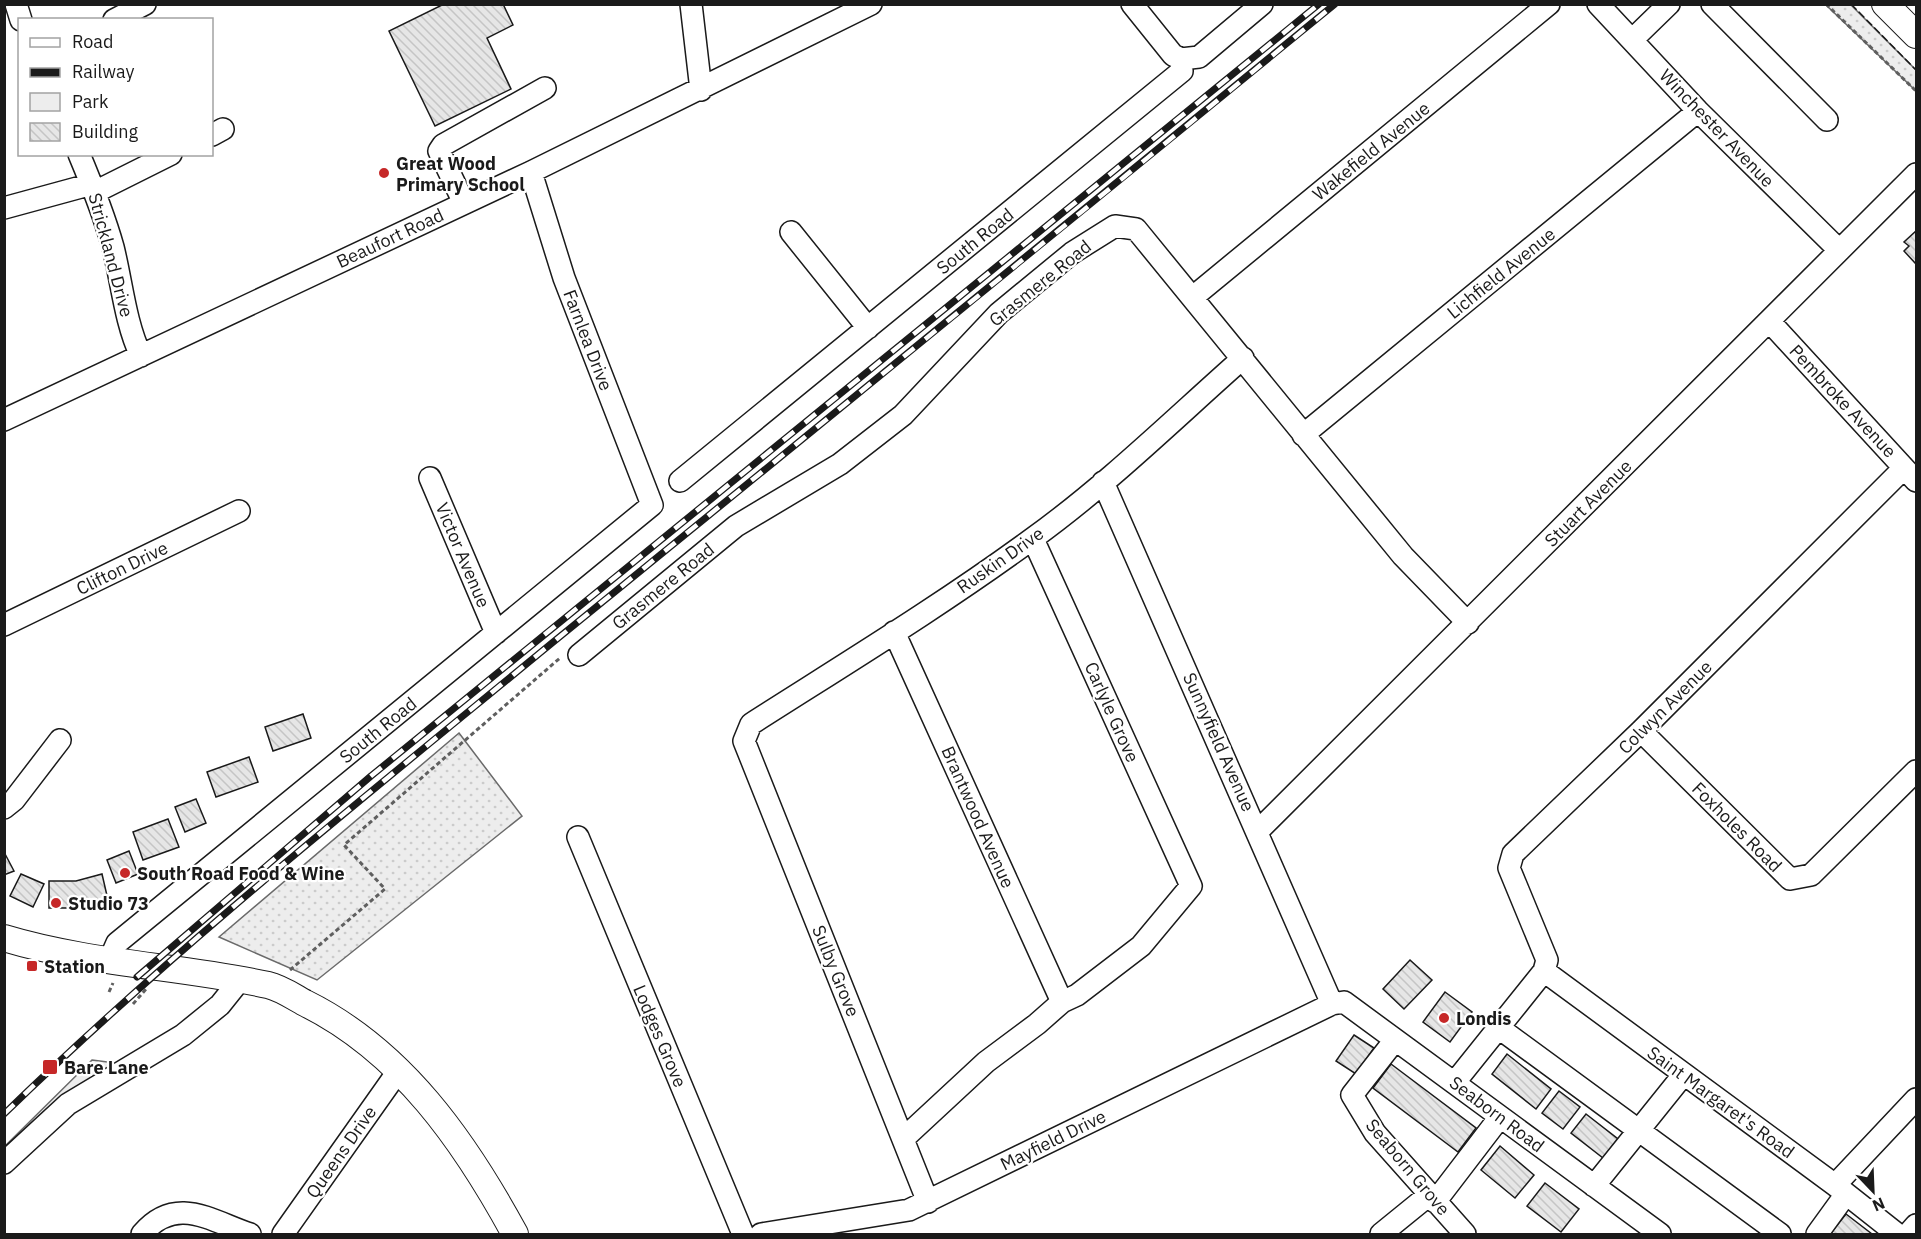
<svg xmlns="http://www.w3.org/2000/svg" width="1921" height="1239" font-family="'IBM Plex Sans',sans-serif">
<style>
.green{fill:url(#green-dots);stroke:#6a6a6a;stroke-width:1.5}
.pitch{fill:#ededed;stroke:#6a6a6a;stroke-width:1.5}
.building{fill:url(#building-back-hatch);stroke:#1a1a1a;stroke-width:1.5}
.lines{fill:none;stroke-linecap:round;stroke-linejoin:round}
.minor-casing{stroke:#1a1a1a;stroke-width:24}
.major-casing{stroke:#1a1a1a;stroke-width:28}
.path{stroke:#5f5f5f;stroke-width:3;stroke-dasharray:4.5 3;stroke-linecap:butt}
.minor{stroke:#fff;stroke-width:21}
.major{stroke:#fff;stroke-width:26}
.rail-casing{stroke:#1a1a1a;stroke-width:7}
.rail{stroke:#fff;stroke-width:4.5;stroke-dasharray:14;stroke-linecap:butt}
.fence{stroke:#1a1a1a;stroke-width:1.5;stroke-dasharray:8 3;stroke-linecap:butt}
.poi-dot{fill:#c62828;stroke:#fff;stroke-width:2}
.labels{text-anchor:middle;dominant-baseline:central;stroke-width:4.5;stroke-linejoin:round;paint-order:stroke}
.street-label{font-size:18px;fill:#1a1a1a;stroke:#fff}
.poi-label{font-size:18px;font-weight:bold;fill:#1a1a1a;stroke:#fff;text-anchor:start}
</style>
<defs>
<pattern id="green-dots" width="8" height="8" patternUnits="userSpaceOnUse" patternTransform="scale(1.5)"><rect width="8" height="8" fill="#ededed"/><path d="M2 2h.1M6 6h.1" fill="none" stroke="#cbcbcb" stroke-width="1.8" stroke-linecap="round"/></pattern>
<pattern id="building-back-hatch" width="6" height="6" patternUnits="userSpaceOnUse" patternTransform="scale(1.5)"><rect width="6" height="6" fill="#e6e6e6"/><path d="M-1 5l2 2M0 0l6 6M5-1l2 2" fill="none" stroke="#c5c5c5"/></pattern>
</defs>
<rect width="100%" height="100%" fill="#fff"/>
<path class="green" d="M1826,5h25l65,65v21z
M459,733l63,83 -205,164 -98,-43z"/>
<path class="pitch" d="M92,1060l31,4 -118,103 -1,-20z"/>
<path class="building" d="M444,4h59l10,21 -26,13 24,51 -76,37 -46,-95z
M1916,231v33l-12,-13 5,-5 -5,-4z
M303,714l8,24 -38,13 -8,-24z
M249,757l9,25 -42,15 -9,-25z
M196,799l10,24 -21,9 -10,-25z
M168,819l11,28 -36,13 -10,-28z
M129,851l9,23 -22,9 -9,-23z
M4,852l10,19 -10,4z
M21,874l23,10 -11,23 -23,-11z
M102,874l6,26 -32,8h-27v-27h27z
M1410,960l22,20 -28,29 -21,-20z
M1445,992l27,20 -22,30 -27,-20z
M1354,1035l20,13 -18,26 -20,-13z
M1507,1054l44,35 -15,20 -44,-35z
M1391,1064l85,64 -18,24 -85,-64z
M1559,1091l21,16 -17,22 -21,-16z
M1586,1114l32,25 -15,19 -32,-25z
M1500,1146l34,29 -19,23 -34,-28z
M1545,1183l34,26 -18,23 -34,-26z
M1846,1214l26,20h-42z"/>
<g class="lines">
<defs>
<path id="minor" d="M16,4l5,16
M691,4l10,86
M1132,4l41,51 8,4
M1598,4l100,107 141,139
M1712,4l115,116
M114,20l31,-16
M1632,40l37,-36
M212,135l11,-6
M79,154c13,31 25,61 34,93 9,36 12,75 28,109
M95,192l76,-38
M464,203l-25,-52 4,-6 102,-57
M4,208l88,-24
M791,232l77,96
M1193,297l356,-293
M1769,321l147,160
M4,420l527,-248 340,-168
M1303,435l395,-324
M430,478l66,155
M680,481l502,-410 -1,-12 18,-2 63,-53
M1103,482l229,522
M4,625l235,-114
M894,632l168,370
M579,655l157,-129 104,-62 63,-49 96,-102 73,-60 43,-27 21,3 267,327 65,67
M1641,731l149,148 21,-4 105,-104
M4,808l10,-8 46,-60
M1258,831l658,-657
M578,837l165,397
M110,959l7,-16 535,-438 -88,-227 -33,-106
M1544,971l291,214 62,49
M1499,1028l281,206
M1395,1040l-43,55 23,38 90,101
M1455,1082l89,-111 3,-11 -38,-92 4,-14 128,-123 263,-263
M903,1139l83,-77 51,-38 25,-22 15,-7 64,-49 50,-60 -158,-347
M4,1163l64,-59 115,-69 37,-30 20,-25
M1835,1185l81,-86
M1594,1186l90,-112
M928,1202l-184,-461 7,-17c94,-60 191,-119 281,-185 75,-54 142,-120 211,-181
M1435,1202l65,-85
M142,1234c34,-40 69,-13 108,0
M283,1234l116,-164
M761,1234l148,-24 423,-206 12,-2 316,232
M1381,1234l48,-39
M1817,1234l29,-40
M1908,1234l8,-9"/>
<path id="major" d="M1885,4l31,31
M4,938c86,26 177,28 264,47 13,3 26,12 37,18 97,48 160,139 210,231"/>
</defs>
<use href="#minor" class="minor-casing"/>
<use href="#major" class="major-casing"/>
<path class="path" d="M1826,4l90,87
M290,970l95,-81 -41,-44 216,-187
M109,992l4,-9
M133,1004l14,-16"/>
<use href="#minor" class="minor"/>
<use href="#major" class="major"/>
<defs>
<path id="rail" d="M137,977l234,-201 948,-772
M4,1114c173,-168 362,-318 548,-471 261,-213 523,-425 783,-639"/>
</defs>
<use href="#rail" class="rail-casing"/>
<use href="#rail" class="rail"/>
<path class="fence" d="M1851,4l65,66"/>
</g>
<g class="poi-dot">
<circle cx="384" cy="173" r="6"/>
<circle cx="125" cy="873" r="6"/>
<circle cx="56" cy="903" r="6"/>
<rect x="26" y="960" width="12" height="12" rx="3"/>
<circle cx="1444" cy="1018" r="6"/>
<rect x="42" y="1059" width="16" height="16" rx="3"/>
</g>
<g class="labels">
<g class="street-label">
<text transform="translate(1717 128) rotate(46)">Winchester Avenue</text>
<text transform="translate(1371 151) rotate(-39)">Wakefield Avenue</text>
<text transform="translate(390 238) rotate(-25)">Beaufort Road</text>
<text transform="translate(975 241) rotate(-39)">South Road</text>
<text transform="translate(111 255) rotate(75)">Strickland Drive</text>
<text transform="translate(1501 273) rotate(-39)">Lichfield Avenue</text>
<text transform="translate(1040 283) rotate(-39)">Grasmere Road</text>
<text transform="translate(588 340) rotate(69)">Farnlea Drive</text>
<text transform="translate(1843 401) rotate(47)">Pembroke Avenue</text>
<text transform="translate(1588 503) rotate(-45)">Stuart Avenue</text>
<text transform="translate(463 555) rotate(67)">Victor Avenue</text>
<text transform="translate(1000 560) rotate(-35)">Ruskin Drive</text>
<text transform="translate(122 568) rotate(-26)">Clifton Drive</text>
<text transform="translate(663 586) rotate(-39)">Grasmere Road</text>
<text transform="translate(1665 707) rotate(-45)">Colwyn Avenue</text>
<text transform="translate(1112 712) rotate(66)">Carlyle Grove</text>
<text transform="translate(378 730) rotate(-39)">South Road</text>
<text transform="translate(1219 742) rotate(66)">Sunnyfield Avenue</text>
<text transform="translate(978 817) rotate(66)">Brantwood Avenue</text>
<text transform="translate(1737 827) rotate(45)">Foxholes Road</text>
<text transform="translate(836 971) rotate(68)">Sulby Grove</text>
<text transform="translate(660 1036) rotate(67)">Lodges Grove</text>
<text transform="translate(1721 1102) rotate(36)">Saint Margaret's Road</text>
<text transform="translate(1497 1114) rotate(37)">Seaborn Road</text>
<text transform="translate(1053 1140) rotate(-26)">Mayfield Drive</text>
<text transform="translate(341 1152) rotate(-55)">Queens Drive</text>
<text transform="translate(1408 1167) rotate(50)">Seaborn Grove</text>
</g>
<g class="poi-label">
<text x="396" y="163">Great Wood<tspan x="396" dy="21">Primary School</tspan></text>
<text x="137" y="873">South Road Food &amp; Wine</text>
<text x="68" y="903">Studio 73</text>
<text x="44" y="966">Station</text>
<text x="1456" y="1018">Londis</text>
<text x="64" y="1067">Bare Lane</text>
</g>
</g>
<rect width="1921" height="1239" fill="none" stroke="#1a1a1a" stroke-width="12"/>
<rect x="18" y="18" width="195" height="138" fill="#ffffff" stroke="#a3a3a3" stroke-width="1.5"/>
<rect x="30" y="38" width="30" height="9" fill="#ffffff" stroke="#a3a3a3" stroke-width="1.5"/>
<text x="72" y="48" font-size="18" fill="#1a1a1a">Road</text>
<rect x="30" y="68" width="30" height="9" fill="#1a1a1a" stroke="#a3a3a3" stroke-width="1.5"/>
<text x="72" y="78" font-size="18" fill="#1a1a1a">Railway</text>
<rect x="30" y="93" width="30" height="18" fill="#ededed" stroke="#a3a3a3" stroke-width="1.5"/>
<text x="72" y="108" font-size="18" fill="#1a1a1a">Park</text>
<rect x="30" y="123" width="30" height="18" fill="url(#building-back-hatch)" stroke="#a3a3a3" stroke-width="1.5"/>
<text x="72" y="138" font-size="18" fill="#1a1a1a">Building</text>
<g transform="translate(1873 1191) rotate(157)" stroke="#ffffff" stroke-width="4.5" paint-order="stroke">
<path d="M0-4.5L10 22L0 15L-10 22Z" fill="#1a1a1a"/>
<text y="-9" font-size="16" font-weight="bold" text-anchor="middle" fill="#1a1a1a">N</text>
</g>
</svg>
